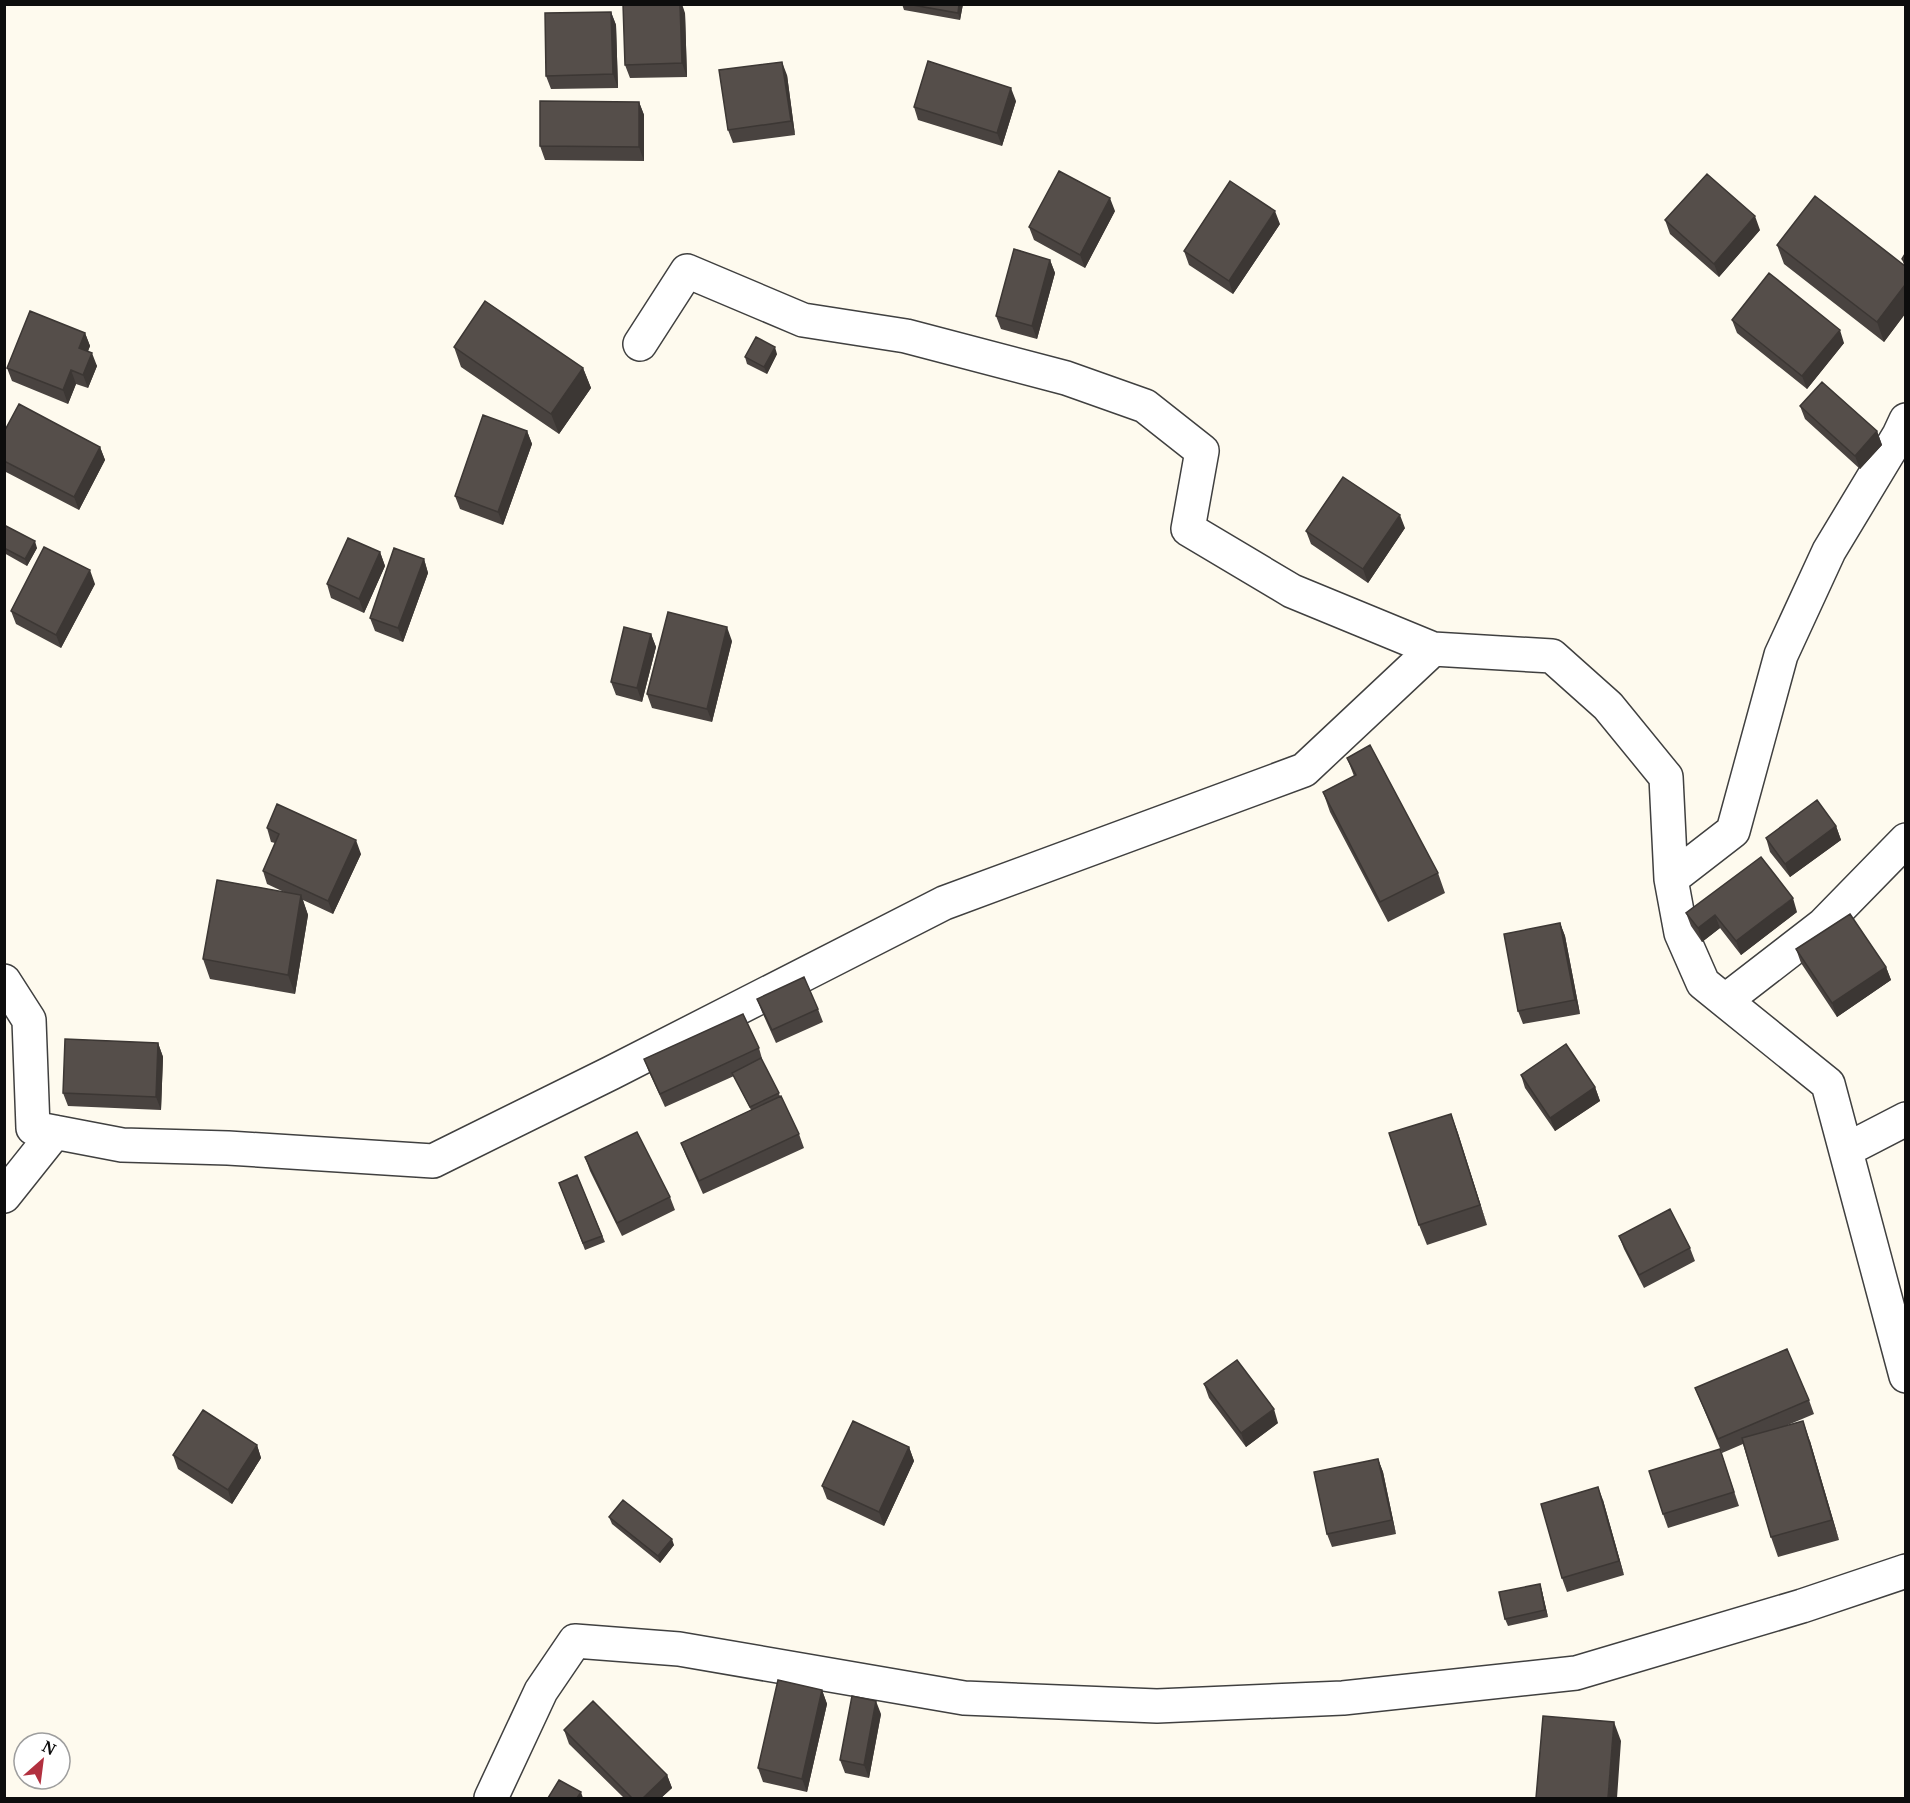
<svg xmlns="http://www.w3.org/2000/svg" width="1910" height="1803" font-family="'Noto Serif',serif">
<style>
.lines{fill:none;stroke-linecap:round;stroke-linejoin:round}
.minor-casing{stroke:#404040;stroke-width:36}
.minor{stroke:#fff;stroke-width:33}
.wall{fill:#494340}
.shaded-wall{fill:#3c3734}
.building{fill:#554e4a;stroke:#3c3734;stroke-width:1.5}
</style>
<rect width="100%" height="100%" fill="#fefaee"/>
<g class="lines">
<defs>
<path id="minor" d="M640,344l47,-73 116,49 103,16 160,42 79,28 57,45 -14,78 104,62 141,58 119,7 56,50 58,71 5,102 10,54 22,50 125,101 78,292
M1671,879l62,-48 48,-176 48,-104 70,-116 7,-15
M4,981l25,39 4,108 89,17 106,3 205,13 178,-88 333,-170 360,-133 129,-121
M1726,1000l97,-75 83,-85
M1846,1150l60,-31
M4,1196l51,-64
M491,1798l50,-107 34,-50 104,8 285,49 193,8 186,-8 233,-25 226,-67 104,-35"/>
</defs>
<use href="#minor" class="minor-casing"/>
<use href="#minor" class="minor"/>
</g>
<path class="wall" d="M902,4h61l-3,16 -56,-10z
M611,12l5,13 2,63 -67,1 -5,-13z
M685,13l2,64 -57,1 -5,-13z
M787,75l8,60 -62,8 -5,-13z
M1016,101l-14,45 -84,-26 -4,-13z
M639,102l5,13v46l-99,-1 -5,-14z
M1115,211l-30,57 -51,-28 -5,-13z
M1665,220l95,10 -41,47 -49,-43z
M1280,224l-47,70 -44,-29 -5,-14z
M1777,245l127,20 -2,-6 3,-5v60l-21,28 -100,-78z
M1050,260l5,13 -18,66 -36,-10 -5,-13z
M1732,320l112,23 -37,46 -70,-56z
M85,333l5,13 -2,5 9,15 -9,22 -12,-4 -8,20 -56,-23 -5,-13z
M454,347l129,21 8,20 -32,46 -98,-67z
M777,354l-10,20 -20,-10 -2,-7z
M1800,406l77,25 5,14 -22,24 -55,-50z
M527,431l5,13 -29,81 -43,-16 -5,-13z
M4,432l96,15 5,13 -26,50 -75,-39z
M4,525l33,23 -10,18 -23,-13z
M1405,528l-37,55 -57,-39 -5,-13z
M380,552l5,14 -21,47 -33,-15 -4,-14z
M424,559l4,14 -25,69 -28,-11 -5,-13z
M95,584l-34,64 -45,-24 -5,-13z
M651,634l5,13 -14,55 -26,-7 -5,-13z
M732,641l-20,81 -60,-14 -5,-14z
M1347,758l91,115 7,20 -57,29 -58,-110 -7,-20 31,-16z
M1836,826l5,14 -51,37 -20,-25 -4,-14z
M267,828l94,26 -28,60 -30,-14 5,15 -13,79 -85,-15 -7,-20 81,-67 -17,-8 -4,-13 12,-28 -4,-1z
M1797,912l-56,43 -21,-27 -18,14 -11,-16 -5,-13z
M1560,923l5,13 15,78 -57,10 -5,-13z
M1796,949l90,18 5,13 -54,37 -36,-54z
M757,999l61,10 5,13 -47,21 -14,-31z
M158,1043l5,14 -2,53 -93,-4 -5,-13z
M759,1048l4,14 36,72 5,14 -101,46 -17,-38 -5,-13 70,-33 -17,-34 -69,31 -16,-35 -5,-13z
M1521,1075l74,12 5,14 -45,30 -30,-43z
M1451,1114l36,111 -60,20 -8,-20z
M585,1157l85,40 5,13 -53,26 -32,-65z
M577,1175l28,67 -20,8 -26,-67z
M1619,1236l71,12 5,13 -51,27 -20,-39z
M1204,1384l74,39 -32,24 -37,-49z
M1695,1388l114,12 5,14 -31,13 27,14 29,99 -61,17 -7,-20 -28,-93 -21,9z
M257,1445l4,13 -29,46 -54,-35 -5,-14z
M909,1447l5,14 -30,65 -57,-27 -5,-13z
M1720,1449l19,57 -71,22 -5,-14z
M1378,1459l5,13 13,62 -64,13 -5,-13z
M1603,1500l21,75 -57,17 -5,-14z
M609,1517l65,28 -14,18 -48,-39z
M1540,1584l2,7 6,26 -40,9 -3,-7z
M822,1690l5,14 -20,88 -44,-10 -5,-14z
M881,1714l-12,64 -24,-5 -5,-13z
M564,1730l103,45 5,13 -11,10h-37l-55,-54z"/>
<path class="shaded-wall" d="M680,4h2l3,9 2,64 -5,-14z
M959,4h4l-3,16 -2,-7z
M611,12l5,13 2,63 -5,-14z
M782,62l5,13 8,60 -4,-14z
M1011,88l5,13 -14,45 -5,-13z
M639,102l5,13v46l-5,-14z
M1110,198l5,13 -30,57 -5,-13z
M1275,211l5,13 -47,70 -4,-13z
M1755,216l5,14 -41,47 -5,-13z
M1050,260l5,13 -18,66 -5,-13z
M1905,285v29l-21,28 -7,-20z
M1840,330l4,13 -37,46 -5,-13z
M85,333l5,13 -6,15 -5,-13z
M775,347l2,7 -10,20 -3,-7z
M92,353l5,13 -9,22 -5,-13z
M583,368l8,20 -32,46 -8,-20z
M71,370l5,14 -8,20 -5,-14z
M527,431l5,13 -29,81 -5,-13z
M1877,431l5,14 -22,24 -5,-13z
M100,447l5,13 -26,50 -5,-13z
M1400,515l5,13 -37,55 -5,-14z
M35,541l2,7 -10,18 -2,-7z
M380,552l5,14 -21,47 -5,-14z
M424,559l4,14 -25,69 -5,-14z
M90,570l5,14 -34,64 -5,-13z
M727,627l5,14 -20,81 -5,-13z
M651,634l5,13 -14,55 -5,-14z
M1836,826l5,14 -51,37 -5,-13z
M356,840l5,14 -28,60 -5,-13z
M301,895l7,20 -13,79 -7,-19z
M1793,898l4,14 -56,43 -5,-14z
M1715,915l5,13 -18,14 -4,-14z
M1560,923l5,13 15,78 -5,-14z
M1886,967l5,13 -54,37 -5,-14z
M158,1043l5,14 -2,53 -5,-13z
M1595,1087l5,14 -45,30 -5,-13z
M1451,1114l7,19 29,92 -7,-20z
M1274,1409l4,14 -32,24 -5,-14z
M1803,1421l7,20 29,99 -7,-20z
M257,1445l4,13 -29,46 -4,-14z
M909,1447l5,14 -30,65 -5,-14z
M1378,1459l5,13 13,62 -4,-14z
M1598,1487l5,13 21,75 -5,-14z
M672,1539l2,6 -14,18 -2,-7z
M1540,1584l2,7 6,26 -3,-7z
M822,1690l5,14 -20,88 -5,-13z
M876,1701l5,13 -12,64 -5,-13z
M1614,1722l7,19 -4,57h-9z
M667,1775l5,13 -11,10h-18z
M581,1792l2,6h-6z"/>
<path class="building" d="M623,4h57l2,59 -57,2z
M907,4h52l-1,9z
M611,12l2,62 -67,2 -1,-63z
M928,61l83,27 -14,45 -83,-26z
M782,62l9,59 -63,9 -9,-60z
M540,101l99,1v45l-99,-1z
M1059,171l51,27 -30,57 -51,-28z
M1707,174l48,42 -41,48 -49,-44z
M1230,181l45,30 -46,70 -45,-30z
M1815,196l90,70v19l-28,37 -100,-77z
M1014,249l36,11 -18,66 -36,-10z
M1905,254v8l-3,-3z
M1769,273l71,57 -38,46 -70,-56z
M485,301l98,67 -32,46 -97,-67z
M30,311l55,22 -6,15 13,5 -9,22 -12,-5 -8,20 -56,-22z
M756,337l19,10 -11,20 -19,-10z
M1822,382l55,49 -22,25 -55,-50z
M19,404l81,43 -26,50 -70,-36v-29z
M483,415l44,16 -29,81 -43,-16z
M1343,477l57,38 -37,54 -57,-38z
M4,525l31,16 -10,18 -21,-11z
M348,538l32,14 -21,47 -32,-15z
M44,547l46,23 -34,65 -45,-24z
M394,548l30,11 -26,69 -28,-10z
M668,612l59,15 -20,82 -60,-15z
M624,627l27,7 -14,54 -26,-6z
M1370,745l68,128 -58,29 -57,-110 33,-17 -9,-17z
M1817,800l19,26 -51,38 -19,-26z
M277,804l79,36 -28,61 -65,-30 16,-37 -12,-6z
M1761,857l32,41 -57,43 -21,-26 -17,13 -12,-15z
M217,880l84,15 -13,80 -85,-16z
M1850,914l36,53 -54,36 -36,-54z
M1560,923l15,77 -57,11 -14,-77z
M804,977l14,32 -46,21 -15,-31z
M743,1014l16,34 -99,46 -16,-35z
M65,1039l93,4 -2,54 -93,-4z
M1566,1044l29,43 -45,31 -29,-43z
M761,1058l18,35 -29,14 -18,-34z
M781,1096l18,38 -100,47 -18,-38z
M1451,1114l29,91 -61,20 -30,-92z
M637,1132l33,65 -53,26 -32,-66z
M577,1175l25,61 -19,7 -24,-60z
M1670,1209l20,39 -51,27 -20,-39z
M1787,1349l22,51 -91,39 -23,-51z
M1237,1360l37,49 -33,24 -37,-49z
M203,1410l54,35 -29,45 -55,-35z
M853,1421l56,26 -30,65 -57,-26z
M1803,1421l29,99 -61,17 -29,-99z
M1720,1449l14,43 -71,22 -14,-43z
M1378,1459l14,61 -65,14 -13,-62z
M1598,1487l21,74 -57,17 -21,-74z
M623,1500l49,39 -14,17 -49,-39z
M1540,1584l5,26 -40,9 -6,-27z
M778,1680l44,10 -20,89 -44,-11z
M852,1696l24,5 -12,64 -24,-5z
M593,1701l74,74 -24,23h-11l-68,-68z
M1543,1716l71,6 -6,76h-72z
M559,1780l22,12 -4,6h-29z"/>
<rect width="1910" height="1803" fill="none" stroke="#0d0d0d" stroke-width="12"/>
<g transform="translate(42 1761) rotate(28)"><circle r="28" fill="#ffffff" stroke="#9e9e9e" stroke-width="1.5"/>
<path d="M0-4.5L10 22L0 15L-10 22Z" fill="#b2303f"/>
<text y="-9" font-size="16" font-weight="bold" text-anchor="middle" fill="#0d0d0d">N</text>
</g>
</svg>
